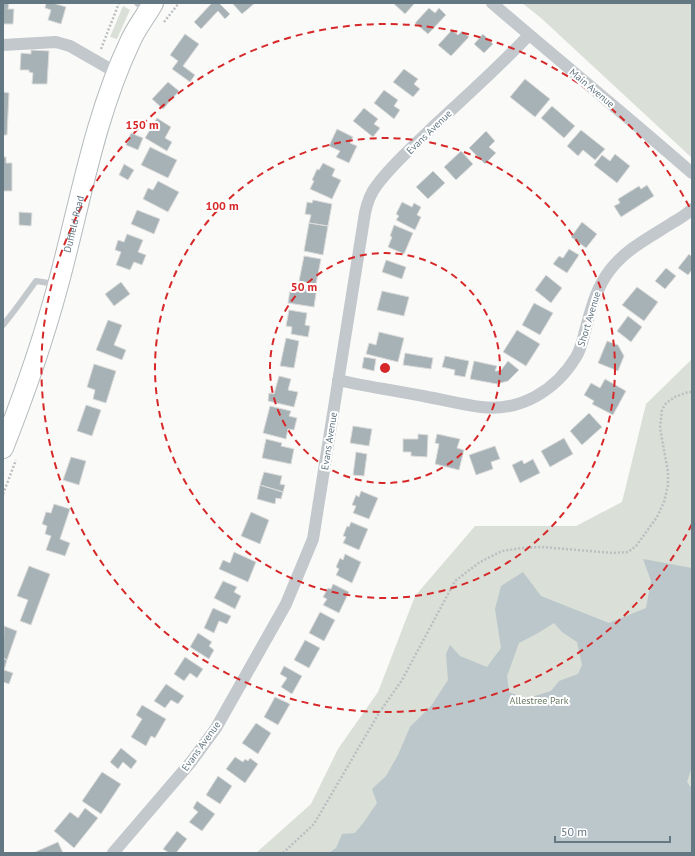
<svg xmlns="http://www.w3.org/2000/svg" width="695" height="856" font-family="'PT Sans',sans-serif">
<style>
.green{fill:#dadfd7}
.water{fill:#bbc7cb;fill-rule:evenodd}
.building{fill:#a7b2b7;stroke:#dcdcda}
.lines{fill:none;stroke-linecap:round;stroke-linejoin:round}
.trunk-casing{stroke:#b4babd;stroke-width:22}
.path{stroke:#bbbfc2;stroke-width:2.5;stroke-dasharray:2 2;stroke-linecap:butt}
.service{stroke:#c3c8cc;stroke-width:6}
.minor{stroke:#c3c8cc;stroke-width:12}
.trunk{stroke:#fff;stroke-width:20}
.ring{fill:none;stroke:#d62828;stroke-width:2;stroke-dasharray:7 5}
.labels{text-anchor:middle;dominant-baseline:central;stroke-width:4;stroke-linejoin:round;paint-order:stroke}
.street-label{font-size:10px;fill:#647883;stroke:#fff}
.park-label{font-size:10px;fill:#697a63;stroke:#fff}
.centre{fill:#d62828;stroke:#fff;stroke-width:2}
.ring-label{font-size:12px;text-anchor:middle;font-weight:bold;fill:#d62828;stroke:#fff;stroke-width:4;stroke-linejoin:round;paint-order:stroke}
</style>
<rect width="100%" height="100%" fill="#fafaf8"/>
<path class="green" d="M522,3h170v155l-151,-140z
M123,6l7,4 -13,29 -7,-2z
M692,359v494h-436l55,-49 27,-55 40,-57 37,-96 60,-70h101l46,-24 24,-98z"/>
<path class="water" d="M643,559l49,9v199l-5,15 5,7v64h-363l7,-5 6,-14 13,-1 9,-11 13,-19 -5,-14 14,-13 12,-21 12,-28 21,-21 17,-26 -2,-26 4,-9 10,11 27,11 14,-19 -6,-39 6,-23 22,-14 18,24 68,27 37,-15 5,-27zM554,623l8,9 15,10 5,23 -4,9 -19,7 -8,10 -20,6h-9l-13,-5 -2,-16 12,-33 19,-10z"/>
<path class="building" d="M3,3h6l-1,6h6l-1,15h-10z
M46,3h7l13,4 -5,17 -13,-4 3,-10 -6,-2z
M212,3h7l11,11 -5,5 -7,-8 -17,18 -7,-7z
M232,3h23l-13,11z
M393,3h22l-10,11z
M429,8l6,5 4,-5 7,7 -18,19 -13,-11z
M452,30l6,5 4,-4 7,6 -18,19 -13,-11z
M185,34l14,10 -16,22 12,9 -5,7 -18,-13 6,-8 -8,-6z
M483,34l10,10 -9,9 -10,-9z
M31,50l18,1 -2,33h-15l1,-11 -4,-1v-2h-9l1,-17 10,1z
M404,69l14,10 -4,5 6,5 -7,8 -20,-15z
M525,79l25,20 -15,18 -25,-20z
M168,82l11,9 -16,18 -11,-10z
M384,90l14,10 -4,6 6,4 -6,9 -20,-16z
M3,92l6,1 -2,42h-4z
M552,106l23,20 -11,12 -23,-20z
M364,108l14,11 -4,5 6,4 -7,9 -20,-16z
M157,118l14,9 -6,11 7,4 -5,9 -22,-13z
M337,129l16,8 -3,6 7,3 -8,17 -13,-6 4,-6 -11,-5z
M581,130l24,19 -10,11 -12,-10 -5,6 -11,-10z
M486,131l9,10 -6,6 7,6 -11,11 -16,-16z
M131,133l12,5 -5,12 -12,-5z
M150,147l27,13 -9,18 -27,-13z
M461,151l12,13 -17,16 -12,-13z
M615,154l15,12 -13,17 -23,-18 8,-10 8,6z
M3,157h3v6h6v28h-9z
M323,163l12,6 -3,7 9,4 -9,19 -22,-10 4,-8 -2,-1 5,-11 2,1z
M124,164l10,6 -6,10 -9,-5z
M433,171l12,12 -17,16 -12,-12z
M158,181l21,11 -11,20 -25,-13 5,-11 5,2z
M647,185l7,11 -33,21 -7,-11 6,-3 -2,-4 21,-13 2,3z
M313,200l19,4 -4,22 -19,-3 2,-8 -6,-1 2,-12 5,1z
M402,202l10,5 2,-4 7,4 -4,8 4,2 -6,13 -19,-10 3,-4 -3,-2z
M137,210l23,9 -6,15 -23,-10z
M19,212l13,1 -1,13 -12,-1z
M582,222l15,12 -11,14 -15,-11z
M309,223l19,3 -5,29 -19,-4z
M394,225l19,8 -9,21 -16,-7 4,-10 -2,-1z
M127,234l16,6 -5,12 8,3 -4,10 -8,-3 -4,8 -14,-5 5,-13 -6,-2 3,-10 6,2z
M569,249l10,6 -12,18 -14,-9 6,-8 4,2z
M689,254l3,3v13l-4,5 -10,-7z
M304,256l17,3 -5,25 -17,-3z
M386,260l20,7 -4,12 -20,-7z
M666,268l10,8 -11,13 -10,-8z
M546,275l16,13 -11,15 -16,-13z
M121,282l9,12 -16,12 -9,-12z
M305,285l12,2 -3,20 -26,-4 2,-13 14,2z
M637,287l21,15 -14,19 -22,-16z
M382,291l27,6 -5,19 -27,-6z
M534,303l19,10 -13,22 -18,-10z
M289,310l18,3 -2,12 5,1 -2,11 -17,-3 1,-7 -6,-1z
M628,316l14,11 -11,15 -14,-11z
M108,320l14,5 -8,20 12,5 -4,10 -26,-10z
M517,330l23,14 -14,22 -23,-14z
M379,332l25,6 -6,24 -32,-8 3,-11 7,2z
M286,338l13,3 -5,27 -14,-2z
M607,341l11,4 6,11 -6,15 -20,-8z
M405,353l28,5 -2,11 -28,-4z
M445,356l24,5 -4,16 -11,-2 1,-5 -13,-3z
M364,357l12,2 -2,12 -12,-3z
M474,361l23,5 -2,5h2l4,-1 7,-9 11,9 -11,11 -11,3 -27,-5z
M94,364l22,7 -10,32 -13,-4 2,-9 -8,-3z
M279,376l12,3 -3,11 10,2 -4,15 -26,-6 1,-8 5,1z
M605,379l21,12 -13,24 -21,-11 2,-3 -10,-6 7,-12 9,5z
M86,405l15,5 -9,26 -15,-5z
M270,406l21,5 -2,5 8,2 -3,12 -6,-1 -2,10 -23,-6z
M589,413l13,14 -20,18 -12,-14z
M353,426l19,3 -3,17 -19,-3z
M418,434l10,1 -1,22 -16,-1v-4h-8v-13h15z
M437,434l23,5 -3,9 7,2 -5,20 -24,-6 4,-20 -4,-1z
M564,438l9,16 -23,13 -9,-16z
M266,439l16,4 -1,3 13,3 -3,15 -29,-6z
M495,446l5,13 -9,3 2,7 -17,6 -7,-20z
M356,452l11,2 -3,22 -11,-1z
M71,457l15,4 -7,24 -16,-5z
M533,459l7,14 -20,10 -8,-18 10,-5 2,4z
M264,472l18,4 -2,8 5,1 -2,7 -23,-7z
M260,485l23,7 -2,7 -5,-1 -1,6 -18,-5z
M361,491l17,7 -9,21 -16,-6 3,-7 -4,-1 4,-10 3,2z
M54,504l16,5 -10,30 10,4 -5,13 -19,-6 5,-14 -6,-2 2,-8 -5,-2 4,-12 5,1z
M251,512l18,8 -9,24 -19,-8z
M351,522l17,7 -9,21 -16,-7 3,-6 -3,-1 4,-10 2,1z
M234,552l22,10 -8,20 -29,-13 4,-9 7,3z
M345,554l16,8 -9,21 -16,-8 3,-6 -3,-2 4,-9 3,2z
M29,566l21,8 -19,51 -11,-4 8,-21 -11,-4z
M223,581l14,6 -3,5 7,4 -6,13 -21,-11z
M333,584l16,8 -10,21 -16,-8 4,-6 -4,-2 5,-9 3,1z
M213,608l18,8 -4,8 -8,-3 -5,12 -10,-5z
M320,612l15,8 -11,21 -15,-8z
M4,626l13,5 -10,29 -4,-2z
M198,633l14,9 -3,4 5,4 -5,9 -19,-12z
M305,640l15,8 -11,20 -15,-8z
M185,657l18,12 -6,9 -7,-5 -6,8 -10,-7z
M3,658l4,2 -3,10 9,3 -4,11 -6,-2z
M284,666l18,10 -10,18 -11,-7 6,-9 -7,-4z
M166,684l18,12 -6,8 -7,-4 -6,8 -11,-7z
M275,697l15,7 -12,21 -14,-8z
M142,705l24,14 -11,19 -4,-2 -5,10 -15,-9 11,-18 -6,-4z
M256,723l15,10 -13,21 -16,-11z
M121,748l16,13 -6,8 -8,-7 -5,7 -8,-7z
M235,757l8,5 2,-3 3,2 2,-3 8,6 -13,19 -19,-14z
M102,772l19,12 -20,30 -19,-13z
M218,776l14,10 -12,18 -14,-9z
M197,801l18,13 -13,17 -13,-9 9,-10 -5,-4z
M85,808l13,10 -24,30 -20,-17 16,-19 8,6z
M177,831l10,8 -11,14h-7l-6,-4z
M58,842l5,11h-30z"/>
<g class="lines">
<defs>
<g id="trunk">
<path id="s1" d="M3,448c21,-53 40,-107 55,-163 22,-81 36,-167 72,-243 6,-14 16,-26 23,-39"/>
</g>
</defs>
<use href="#trunk" class="trunk-casing"/>
<path class="path" d="M164,22l15,-19
M101,49l18,-46
M3,494l13,-34
M283,853l31,-29 65,-111 23,-33 53,-99 25,-19 22,-11 19,-3 21,-1 71,6 15,-1 8,-6 21,-29 7,-15 4,-17v-13l-8,-44 2,-18 4,-7 9,-6 13,-5h4"/>
<path class="service" d="M137,3l8,7
M3,325c12,-14 22,-29 33,-44l19,3"/>
<path class="minor" d="M492,3c66,57 134,112 200,170
M3,45l53,-3 14,4 47,27
M338,380c30,7 60,11 90,17 17,3 35,8 53,10 40,5 75,-17 95,-50 5,-8 7,-18 9,-26 6,-22 11,-43 25,-61 16,-21 40,-33 62,-47 7,-4 14,-8 20,-14
M113,853l78,-91 25,-34 70,-124 27,-65 52,-326c2,-10 5,-19 12,-28 16,-22 38,-40 57,-59 32,-30 65,-59 95,-91"/>
<use href="#trunk" class="trunk"/>
</g>
<g class="ring">
<circle cx="385" cy="368" r="115"/>
<circle cx="385" cy="368" r="230"/>
<path d="M692 524A344 344 0 1 1 692 212"/>
</g>
<g class="labels">
<g class="street-label">
<text transform="translate(592 88) rotate(40)">Main Avenue</text>
<text transform="translate(429 132) rotate(-44)">Evans Avenue</text>
<text stroke="none"><textPath href="#s1" startOffset="235">Duffield Road</textPath></text>
<text transform="translate(589 319) rotate(-73)">Short Avenue</text>
<text transform="translate(329 441) rotate(-81)">Evans Avenue</text>
<text transform="translate(201 746) rotate(-54)">Evans Avenue</text>
</g>
<g class="park-label">
<text x="539" y="700">Allestree Park</text>
</g>
</g>
<circle cx="385" cy="368" r="6" class="centre"/>
<g class="ring-label">
<text x="142" y="129">150 m</text>
<text x="222" y="210">100 m</text>
<text x="304" y="291">50 m</text>
</g>
<rect width="695" height="856" fill="none" stroke="#647883" stroke-width="8"/>
<path d="M555 836v6h115v-6" fill="none" stroke="#647883" stroke-width="2"/>
<text x="561" y="836" font-size="12" fill="#647883" stroke="#ffffff" stroke-width="3" paint-order="stroke">50 m</text>
</svg>
